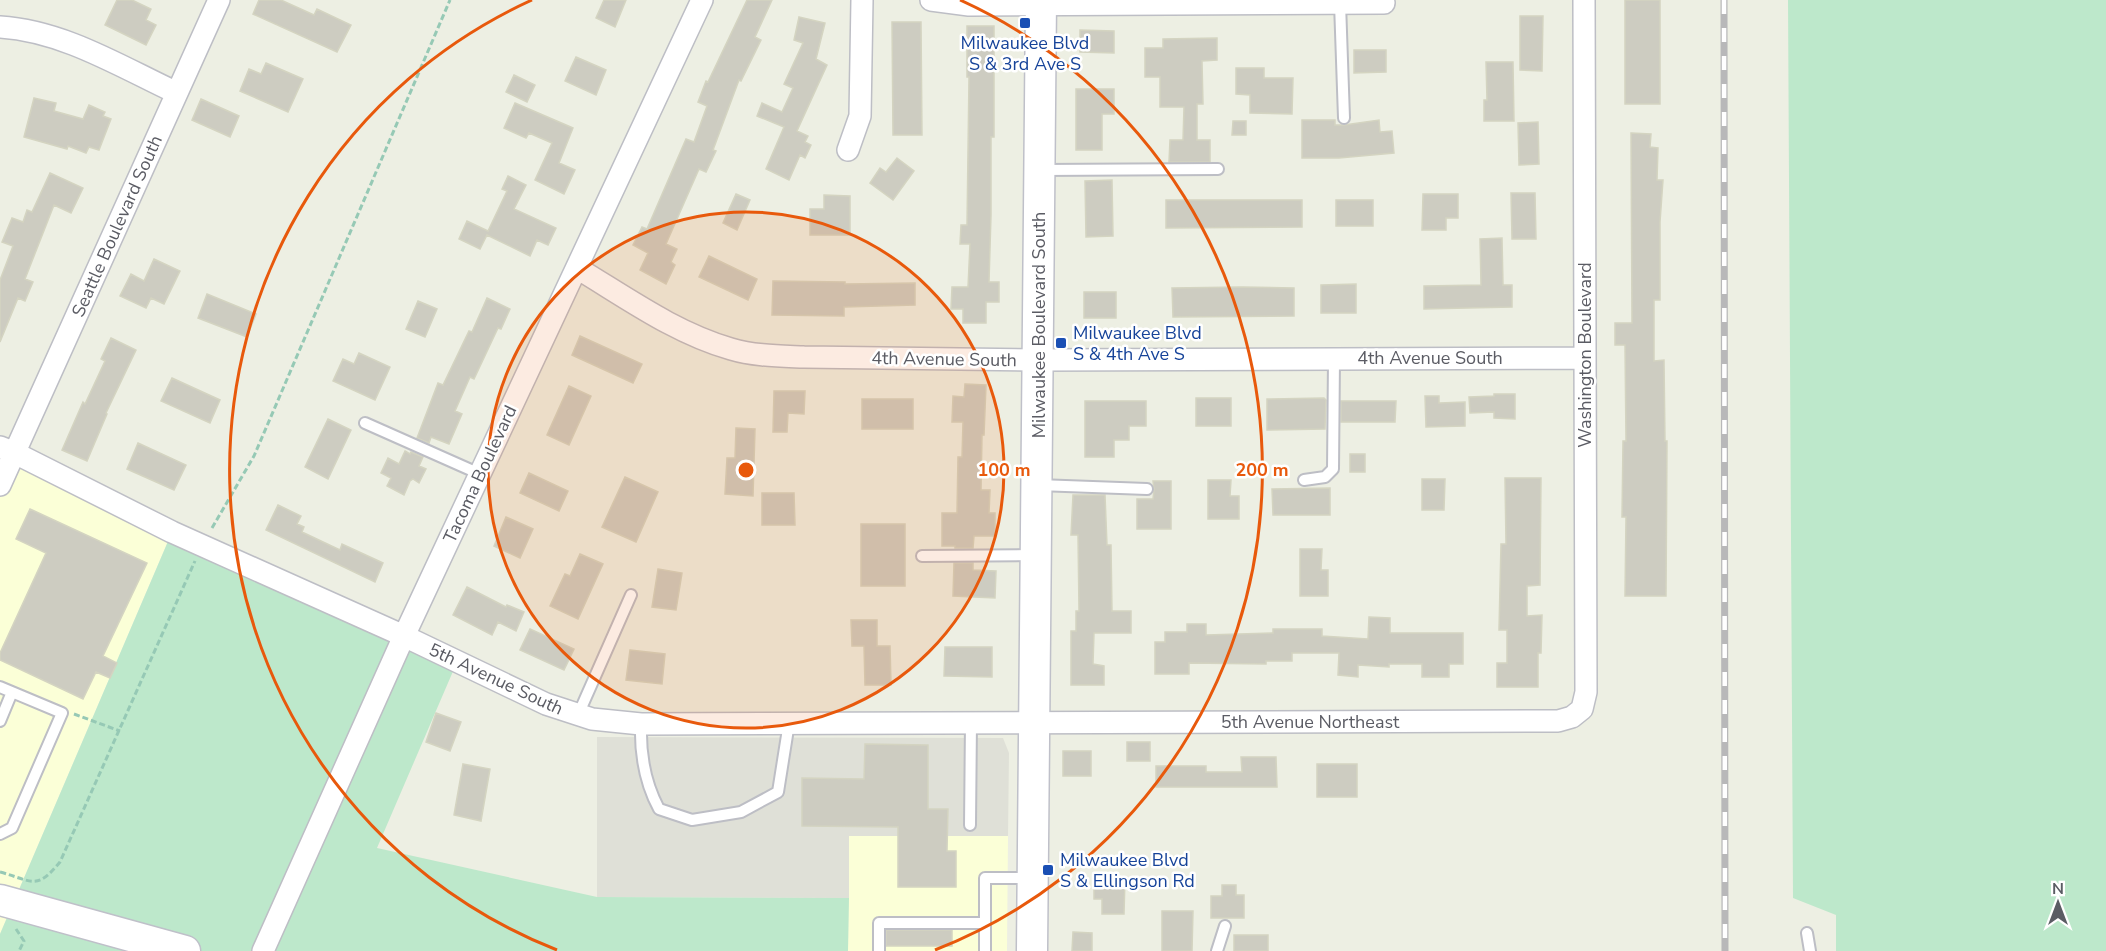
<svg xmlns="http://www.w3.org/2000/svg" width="2106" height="951" font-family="'Nunito Sans',sans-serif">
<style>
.commercial{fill:#fbffd7}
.industrial{fill:#dfe0d7}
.green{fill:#bde8cb}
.building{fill:#cdccc1;stroke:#d4d4c1;stroke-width:1.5}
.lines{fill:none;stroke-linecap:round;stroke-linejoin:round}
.lane-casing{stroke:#bdbec5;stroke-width:14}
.street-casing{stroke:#bdbec5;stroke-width:24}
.secondary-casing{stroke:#bfc0c9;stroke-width:33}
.path{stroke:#96c9b5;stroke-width:3;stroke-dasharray:6 3;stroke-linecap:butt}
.lane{stroke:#fff;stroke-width:10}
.street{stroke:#fff;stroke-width:21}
.secondary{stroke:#fff;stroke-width:30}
.rail-casing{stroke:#b8b8b9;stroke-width:7}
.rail{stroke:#fff;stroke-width:4.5;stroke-dasharray:14;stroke-linecap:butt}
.ring{fill:none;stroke:#e8590c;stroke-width:3}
.transit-dot{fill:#1a4fb4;stroke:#fff;stroke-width:2}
.labels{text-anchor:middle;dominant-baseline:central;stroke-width:5;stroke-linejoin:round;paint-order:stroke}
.transit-label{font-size:18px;fill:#164399;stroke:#fff;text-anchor:start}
.street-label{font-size:18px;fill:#5b5c64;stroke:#fff}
.centre{fill:#e8590c;stroke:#fff;stroke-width:3}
.ring-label{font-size:18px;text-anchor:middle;font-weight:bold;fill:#e8590c;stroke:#fff;stroke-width:5;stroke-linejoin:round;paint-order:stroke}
</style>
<rect width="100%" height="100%" fill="#edefe3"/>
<path class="commercial" d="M0,447l172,85 -172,402z
M849,836h159l-1,115h-159z"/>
<path class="industrial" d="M597,737l406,1 6,15 -1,83h-159v62l-252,-1z"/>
<path class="green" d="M1788,0h318v951h-270v-36l-43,-17z
M172,532l285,130 -80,186 220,49 252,1 -1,53h-848v-17z"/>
<path class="building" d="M117,0h15l19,9 -5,11 10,5 -10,20 -41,-20z
M259,0h22l33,15 3,-6 34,16 -14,27 -84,-38z
M604,0h22l-11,27 -19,-9z
M747,0h25l-17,37 6,3 -20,41 -2,-1 -26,70 3,1 -10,21 -7,-3 -33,75 11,5 -6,13 4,3 -9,19 -26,-14 8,-17 -15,-8 9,-18 5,2 39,-90 8,3 13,-36 -9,-4 8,-21 2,1z
M1625,0h35v104h-35z
M1520,16h23l-1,55 -22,-1z
M799,17l26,6 -9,36 11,6 -30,66 11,5 -3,6 6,3 -6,13 -5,-3 -11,25 -23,-11 18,-42 -27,-11 5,-13 20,9 11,-24 -9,-4 19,-41 -9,-3z
M892,22h29l1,113h-29z
M967,26h27v111h-3v78l-2,67h10v20h-13v21h-23v-14h-12l1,-22h16l2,-43h-10l1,-19h6l2,-148h-2z
M1080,30l34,1v22l-34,-1z
M1217,38v22l-15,1 1,43h-6v36h13v22h-41l1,-22h13l1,-33h-24v-30h-15v-29h18v-9z
M1354,50h32v22l-32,1z
M576,57l30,13 -10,25 -31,-14z
M1486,62h27l1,59h-30v-21h3z
M266,63l37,16 -15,33 -48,-21 9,-22 12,5z
M1236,68h28v10h29l-1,36 -42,-1v-18l-14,-1z
M514,75l21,10 -8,17 -21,-10z
M1076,89h38v25h-12v36h-26z
M34,98l22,5 -2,8 29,8 6,-14 16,7 -2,4 8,3 -12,31 -10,-3 -3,6 -18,-7 -1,3 -43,-12z
M201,99l38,17 -9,21 -38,-17z
M515,103l58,25 -14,35 16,7 -11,24 -29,-14 17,-37 -23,-10 -3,5 -22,-10z
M1302,120h33v5h9l35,-5 1,12 12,-1 2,22 -55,5h-37z
M1233,121h13v14h-14z
M1538,122l1,42 -20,1 -1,-42z
M1631,133l20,1 -1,13 8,1 -1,32h6l-3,42v78h-6v61l10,-1 1,81h2l-1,155h-41l1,-79h-4l1,-76h3l-1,-96h-10v-22h17z
M897,158l17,13 -21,29 -23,-17 10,-15 6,4z
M50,173l33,15 -12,25 -17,-8 -29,74 8,3 -8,19 -7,-3 -18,44v-62l13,-34 -11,-4 10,-24 11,4 4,-12 5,2z
M508,176l18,9 -12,24 42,19 -8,17 -11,-5 -7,16 -43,-21 -7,14 -21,-10 8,-18 21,10 19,-40 -5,-2z
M1112,180l1,56 -27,1 -1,-56z
M1511,193h24l1,46h-24z
M736,194l14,6 -13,30 -14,-7z
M1423,194h35v24h-12v12h-24z
M824,195l26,1v39h-40v-26h14z
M1166,200h136v27l-136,1z
M1336,200h37v26h-37z
M1502,238l1,47h9v22l-88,2v-23l57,-1 -1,-46z
M709,256l48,23 -9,21 -49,-23z
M154,259l26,12 -16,33 -13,-6 -5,10 -26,-12 11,-22 13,7z
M773,281l72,1v2l70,-1v22l-71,2v9l-72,-1z
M1356,284v29h-35v-28z
M1242,287l52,1v28l-121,1 -1,-29z
M1084,292h32v26h-32z
M207,294l49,20 -9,23 -49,-19z
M487,298l23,11 -9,20 -3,-1 -24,51 -4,-2 -15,34 7,3 -13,30 -18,-7 -2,6 -12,-5 21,-55 5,2 26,-54 3,1z
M418,301l19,8 -12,28 -19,-8z
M580,336l62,28 -9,19 -61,-28z
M111,338l25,12 -30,63 1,1 -20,47 -25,-11 21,-48 2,2 20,-43 -4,-2z
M359,353l31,14 -15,33 -42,-19 10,-22 11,5z
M172,378l48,22 -10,23 -49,-22z
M965,384l21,1 -2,50h-2l-1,55h9l-1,23h6v23h-21l-1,12h-18v-2h-13v-33h15l1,-56h4l1,-35h-11l1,-26 11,1z
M569,386l22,10 -22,49 -22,-10z
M774,391h31l-1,23 -16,-1 -1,19h-14z
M1494,394h21v25l-21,-1v-6l-24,1 -1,-16 25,-1z
M1425,396h14v7l26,-1v24l-39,1z
M1196,398h35v28h-35z
M1324,398l2,2 -1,29 -58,1v-31z
M862,399h51v30h-51z
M1085,401h61v25h-17v14h-15v17h-29z
M1341,401h55l-1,21h-54z
M328,419l23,11 -23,49 -23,-12z
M736,428l19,1 -2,67 -28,-2 2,-36h8z
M138,443l48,22 -12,25 -47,-21z
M405,451l5,3 1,-2 12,5 -4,9 7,3 -7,14 -6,-4 -3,2 -6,14 -17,-9 4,-8 -10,-5 7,-15 11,6z
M1350,454h15v18h-15z
M529,473l39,18 -9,20 -39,-18z
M625,477l33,15 -22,50 -34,-15z
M1505,478h36l-1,107 -13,1v30l15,-1 -1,38h-3v34h-41v-24h10v-33h-8l2,-86h5z
M1422,479h23l-1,31h-22z
M1208,480h23l-1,16h9v23h-31z
M1153,481h18v48h-34v-30h16l1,-10z
M1330,488v27h-57l-1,-26z
M762,493h32l1,32h-33z
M1073,495h32l2,50h4l1,66h19v22h-37l-1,31 11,2v19h-33v-54h5v-20h3l-1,-76h-7z
M278,505l23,11 -4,8 7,3 -2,5 38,18 2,-6 41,19 -8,19 -109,-52z
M30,509l117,54 -44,93 14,7 -7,15 -14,-6 -13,27 -83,-39v-7l46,-100 -30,-14z
M506,517l27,12 -13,29 -26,-12z
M861,524h44v62h-44z
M1300,549h22l-1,21h7v26h-28z
M580,554l23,10 -25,55 -28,-13 15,-32 5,2z
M954,563h19v7l23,1 -1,27 -42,-2z
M658,569l24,4 -6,37 -24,-3z
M467,587l39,20 1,-2 17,7 -8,19 -18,-9 -6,13 -39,-20z
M1369,617l21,1v15h73v31h-14v13h-27v-13h-33v3l-31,-2v12l-20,-2 1,-22h-47v8h-26v3l-77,-1v11h-34v-32h10v-10h22v-8h19v11l67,-2v-4h49v7l46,3z
M851,620h26v26h13l1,39h-26l-1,-39h-12z
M530,629l44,20 -10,21 -44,-20z
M945,647h47v30l-48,-1z
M630,650l35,4 -3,30 -36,-4z
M436,713l25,9 -11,29 -24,-9z
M1127,742h23v19h-23z
M865,744l63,1v64h20l-1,42h9v36h-58v-60l-96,-1v-48l62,1z
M1063,751h28v25h-28z
M1241,757h35l1,30h-121v-21h50v6h36z
M463,764l27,5 -9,52 -27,-6z
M1317,764h40v33h-40z
M1094,879h31l-1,35h-22v-15h-8z
M1222,885h14v10h8v23h-33v-22h11z
M1162,911h31l-1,40h-30z
M886,930h66v16h-66z
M1073,932l19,1v18h-20z
M1234,935h34v16h-34z"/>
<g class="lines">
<defs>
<path id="lane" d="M1340,3l4,115
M1040,170l178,-1
M365,423l115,51
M1304,480l21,-3 8,-8 1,-110
M1038,485l109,4
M922,556l111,-1
M0,687l62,26 -50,115 -12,6
M578,715l53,-120
M0,721l12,-29
M641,724c-1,30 4,59 18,85l33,11 49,-8 37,-20 10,-63 3,-6
M970,825l1,-103
M1807,933l3,18
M879,951v-28h106
M985,951v-73h47
M1217,951l8,-25"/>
<path id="street" d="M931,0l38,5 415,-2
M0,27c64,4 121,40 177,66
M848,150l12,-34 2,-116
M577,268c50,30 98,65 154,81 23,7 49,7 73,8l234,3 547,-2
M0,447l15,6 157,79 232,104 142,68 46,15 49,5 917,-3 14,-4 10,-8 4,-17 -2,-692
M0,485l219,-485
M263,951l141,-315 298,-636"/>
<path id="secondary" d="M0,900l185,51
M1032,951l9,-951"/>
</defs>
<use href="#lane" class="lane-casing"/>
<use href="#street" class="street-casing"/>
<use href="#secondary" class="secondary-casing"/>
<path class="path" d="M212,528l42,-72 196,-456
M74,714l46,17
M0,872c33,9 36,19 60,-10l135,-301
M16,929l8,12 -5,10"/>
<use href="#lane" class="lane"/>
<use href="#street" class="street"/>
<use href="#secondary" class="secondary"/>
<defs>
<path id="rail" d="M1724,0l1,951"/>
</defs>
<use href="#rail" class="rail-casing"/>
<use href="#rail" class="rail"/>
</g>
<circle cx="746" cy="470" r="258" fill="#e8590c" fill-opacity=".12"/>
<g class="ring">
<circle cx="746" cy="470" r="258"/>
<path d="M557 950A516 516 0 0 1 532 0M960 0A516 516 0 0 1 935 950"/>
</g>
<g class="transit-dot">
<rect x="1019" y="17" width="12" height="12" rx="3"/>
<rect x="1055" y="337" width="12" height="12" rx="3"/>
<rect x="1042" y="864" width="12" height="12" rx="3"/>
</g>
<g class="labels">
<g class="transit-label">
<text x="1025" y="43" text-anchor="middle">Milwaukee Blvd<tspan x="1025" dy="21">S &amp; 3rd Ave S</tspan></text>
<text x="1073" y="333">Milwaukee Blvd<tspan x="1073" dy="21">S &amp; 4th Ave S</tspan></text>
<text x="1060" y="860">Milwaukee Blvd<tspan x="1060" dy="21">S &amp; Ellingson Rd</tspan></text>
</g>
<g class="street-label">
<text transform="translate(117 226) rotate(-66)">Seattle Boulevard South</text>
<text transform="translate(1039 325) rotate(-90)">Milwaukee Boulevard South</text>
<text transform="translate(1585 355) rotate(-90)">Washington Boulevard</text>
<text x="1430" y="358">4th Avenue South</text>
<text transform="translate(944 359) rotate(1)">4th Avenue South</text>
<text transform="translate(480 474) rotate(-65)">Tacoma Boulevard</text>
<text transform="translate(496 679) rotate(25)">5th Avenue South</text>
<text x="1310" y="722">5th Avenue Northeast</text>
</g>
</g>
<circle cx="746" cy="470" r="9" class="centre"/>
<g class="ring-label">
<text x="1004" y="476">100 m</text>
<text x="1262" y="476">200 m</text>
</g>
<g transform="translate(2058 903)" stroke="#ffffff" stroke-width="4.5" paint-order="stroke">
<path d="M0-4.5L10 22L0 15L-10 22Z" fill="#5b5c64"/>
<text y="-9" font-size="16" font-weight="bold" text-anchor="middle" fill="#5b5c64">N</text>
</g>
</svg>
